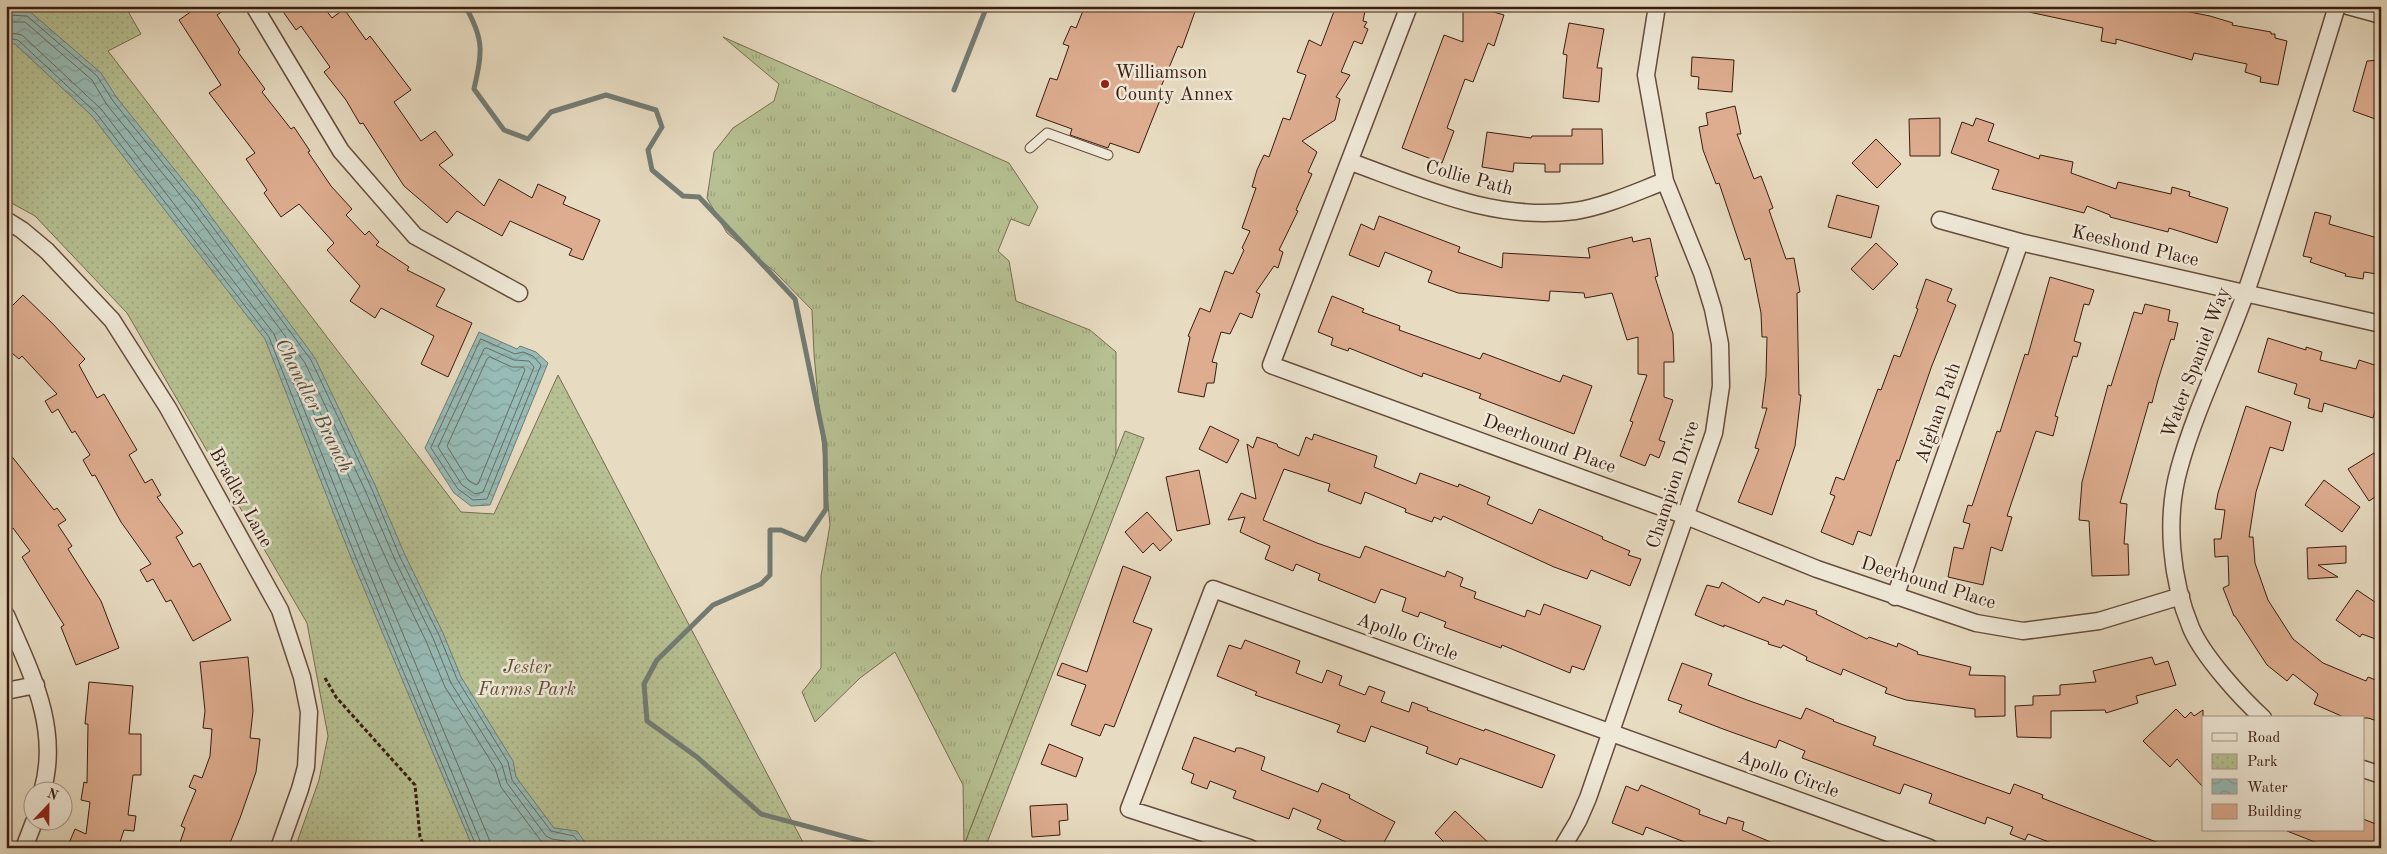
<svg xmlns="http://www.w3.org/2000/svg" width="2387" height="854" font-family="'Old Standard TT',serif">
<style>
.grass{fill:url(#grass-tufts);stroke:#786e50}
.park{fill:url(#park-dots);stroke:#786e50}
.water{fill:url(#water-waves);stroke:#727b73}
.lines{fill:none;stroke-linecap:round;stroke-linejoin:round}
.shore{stroke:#686c62;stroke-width:1}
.stream{stroke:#727b73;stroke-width:5}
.building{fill:#dead90;stroke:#3a1c0f}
.lane-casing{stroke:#654c3c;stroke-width:11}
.street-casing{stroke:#654c3c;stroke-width:19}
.path{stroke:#3a1c0f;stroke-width:3;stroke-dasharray:4 2.5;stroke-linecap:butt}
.lane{stroke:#efe8d7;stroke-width:9}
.street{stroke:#efe8d7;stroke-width:16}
.poi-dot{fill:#8f2418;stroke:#efe8d7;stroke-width:2}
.labels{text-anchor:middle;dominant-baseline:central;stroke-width:5;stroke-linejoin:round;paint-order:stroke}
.poi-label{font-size:19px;fill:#3a1c0f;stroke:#efe8d7;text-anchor:start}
.street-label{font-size:19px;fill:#3a1c0f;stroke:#efe8d7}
.park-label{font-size:19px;font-style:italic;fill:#5f4d36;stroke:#efe8d7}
.water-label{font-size:20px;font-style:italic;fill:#564c41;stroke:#efe8d7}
</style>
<defs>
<pattern id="grass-tufts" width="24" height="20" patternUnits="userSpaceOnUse" patternTransform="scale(1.25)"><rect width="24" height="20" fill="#b6c092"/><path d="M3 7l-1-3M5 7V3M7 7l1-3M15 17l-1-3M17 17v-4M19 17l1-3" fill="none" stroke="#9da47d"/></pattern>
<pattern id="park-dots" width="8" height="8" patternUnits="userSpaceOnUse" patternTransform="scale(1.25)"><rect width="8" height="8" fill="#b6c092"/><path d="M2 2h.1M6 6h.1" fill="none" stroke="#9da47d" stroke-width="1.8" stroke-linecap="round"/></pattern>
<pattern id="water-waves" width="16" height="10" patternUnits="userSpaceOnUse" patternTransform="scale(1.25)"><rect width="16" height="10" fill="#97bbb6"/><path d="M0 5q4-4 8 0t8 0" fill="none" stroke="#83a09b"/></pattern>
</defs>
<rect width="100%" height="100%" fill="#e7dbc1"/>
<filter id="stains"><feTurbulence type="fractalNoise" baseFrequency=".004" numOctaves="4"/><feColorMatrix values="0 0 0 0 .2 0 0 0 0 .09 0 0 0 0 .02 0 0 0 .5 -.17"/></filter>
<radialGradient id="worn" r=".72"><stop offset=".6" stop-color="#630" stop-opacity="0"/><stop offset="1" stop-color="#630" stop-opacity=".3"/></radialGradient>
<path class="grass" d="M723,37l286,126 29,44 -9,19 -18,-7 -13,32 11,10 7,40 74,29 26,22v103l-152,390 -1,-60 -68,-133 -35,26 -45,44 -13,-30 19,-24v-92l9,-51 -16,-171 -2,-44 -37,-38 -48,-39 -20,-35 7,-46 19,-24 41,-27 5,-17z"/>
<path class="park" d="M6,6h119l16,28 -33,17 353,461 33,2 64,-139 248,473h-511l24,-68 9,-44 -21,-113 -180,-310 -92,-97 -29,-16z
M1125,431l19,7 -159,410h-22z"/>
<path class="water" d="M6,10h22l73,63 16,25 82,102 116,158 60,127 30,70 38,78 18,44 52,84 3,16 38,51 23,3 12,17h-116l-121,-288 -87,-221 -173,-223 -77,-72 -9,-1z
M479,332l38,17 3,-3 16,6 12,11 -58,142 -19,1 -17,-13 -29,-45z"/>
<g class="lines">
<path class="shore" d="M6,15l21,1 70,60 16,25 82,102 116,157 60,127 29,70 39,78 18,44 51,83 4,18 39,51 23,5 9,12
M6,22h19l67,58 15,25 83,102 115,156 60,127 30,70 38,78 18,45 51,82 5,18 39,53 6,3 19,3 4,6
M6,32l16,3 79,74 173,225 88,221 121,293
M6,38l12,2 78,73 173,224 87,221 121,290
M481,339l34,15 8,-2 10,4 8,9 -54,134 -14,1 -15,-11 -27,-41z
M487,348l27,12 15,1 5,6 -51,125 -8,2 -13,-9 -24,-38 46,-98z
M490,357l22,10h11l2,3 -47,114 -2,1 -8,-5 -21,-34 40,-87z
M491,848l-2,-9 -120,-286 -60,-152 2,-3 3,1 74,164 38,78 19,46 50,81 6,19 40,54 9,5 11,2"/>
<path class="stream" d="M465,6c20,34 17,47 9,83l30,41 24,9 23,-27 55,-17 50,15 6,17 -14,23 4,20 31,26 16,1 96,102 30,145 1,65 -21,31 -24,-10h-11v45l-9,9 -48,21 -56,55 -13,24 3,37 50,36 64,57 127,34
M954,90l33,-84"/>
</g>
<path class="building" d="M199,6h31l-13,9 23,35 -2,2 27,37 -3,3 29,37 3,-2 16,24 -2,1 23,34 21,23 -6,6 19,20 4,-4 10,11 -3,3 33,22 -2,3 38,19 -9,17 36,17 -24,54 -27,-13 13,-28 -53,-28 -6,10 -25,-17 10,-15 -33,-36 7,-7 -35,-39 -18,13 -17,-24 3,-3 -21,-31 9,-6 -46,-60 12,-8 -42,-65z
M279,6h44l9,12 12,-9 22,31 4,-4 41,54 -17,12 27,39 14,-10 18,24 -14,10 45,41 15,-27 33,19 6,-14 28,13 -3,7 37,16 -17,40 -14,-5 3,-6 -62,-28 -8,15 -45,-25 -10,12 -43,-37 -41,-63 -3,1 -14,-24 -22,-28 6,-5 -29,-41 -5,4z
M1085,6h112l-15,42 -4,-2 -22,53 4,1 -21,53 -29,-10 -2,5 -38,-13 2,-6 -36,-13 14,-38 7,2 12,-34 -6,-2 8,-18 5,2z
M1336,6h30l-3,15 4,1 -3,5 4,2 -6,15 -8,-3 -13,31 9,3 -14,22 4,2 -5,21 -33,21 15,11 -9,20 4,2 -16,36 2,1 -19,39 4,2 -5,16 -4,-2 -18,26 4,2 -8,24 -12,-5 -10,21 -9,-2 -9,30 5,1 -3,20h-7l-3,14 -26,-5 12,-55 -2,-1 12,-28 10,4 15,-41 8,3 11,-24 -2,-2 8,-17 -8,-3 14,-40 -4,-1 5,-17 7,-15 5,2 14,-39 7,2 16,-45 -9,-3 12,-32 12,6z
M1463,6h10l31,9 -10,31 -6,-3 -15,39 -8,-3 -18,49 7,3 -12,32 -40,-15 42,-113 19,7z
M2030,6h129l51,10 23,7 -1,2 39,7v2h4v4l12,3 -9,44 -18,-3 1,-5 -16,-5 2,-8 -53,-11 -2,7 -76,-21v5l-15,-3 2,-13 -74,-16z
M1569,23l35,6 -7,39h5l-3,34 -36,-4 4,-43 -4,-1z
M1692,57l42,3 -2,32 -34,-3 1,-12 -8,-1z
M2381,60v61l-28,-10 14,-50z
M1735,106l6,28h-4l17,45 7,-3 12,32 -4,2 17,49 8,-1 6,34 -3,1 2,102h2l-6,51 -23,69 -34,-13 21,-53 -4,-1 12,-40h-5l4,-32 1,-39h-5l-1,-24 -11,-55 -5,2 -26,-77 -3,1 -13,-34 -4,-23 9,-2 -2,-12z
M1940,118v38h-30l-1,-37z
M1976,118l18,6 -6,17 51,18 1,-4 33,7 -2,11 45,16 2,-7 53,12 1,-7 18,5 -1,4 39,12 -11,35 -48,-15 -1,4 -58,-15v-2l-23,-9 -3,7 -92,-24 7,-19 -48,-17 11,-31 11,4z
M1572,129h30l1,35h-43v8h-15v-8l-31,-1 -1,9 -31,-5 5,-35 44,6 1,-2h40z
M1876,139l25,25 -24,24 -25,-25z
M1837,195l42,11 -8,32 -43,-11z
M2315,212l16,4 -2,8 52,15v22l-4,13 -13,-2 -1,7 -18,-3 1,-2 -36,-12 2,-4 -9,-2z
M1379,216l81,31 -2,5 44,16 1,-15 87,5 -2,-10 44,-11 1,5 17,-4 8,38 -3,1 18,57 1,28h-10v35l9,3 -14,40 6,2 -6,16 -9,-4 -5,12 -25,-10 13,-34 -3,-1 17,-46 -9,-1v-37l-11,3 -15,-47 -27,5 -1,-5 -34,-2 -1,10 -91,-8 -30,-11 4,-11 -47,-19 -6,15 -30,-12 12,-31 13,6z
M1876,243l22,21 -25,26 -22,-21z
M2050,277l44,13 -5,15 -5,-1 -10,37 7,2 -4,14 -4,-1 -18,60 3,1 -5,19 -17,-5 -29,85 5,1 -10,34 -11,-4 -8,38 -35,-8 6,-30 9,2 7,-25 -7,-2 5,-17 4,1 25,-75 3,1 25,-78 3,1z
M1926,279l26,10 -5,12 9,4 -25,63 -26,76 -6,17 -2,-1 -26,76 -13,-5 -5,14 -32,-13 14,-36 -5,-2 6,-17 8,3 34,-91 3,1 13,-35 6,2 18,-48 -2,-1z
M23,295l30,29 32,35 -6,6 18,33 7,-4 33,56 -8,5 16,28 7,-4 9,16 -4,2 26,36 -7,4 17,30 7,-4 31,57 -38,21 -22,-41 -5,2 -13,-23 -6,3 -7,-12 11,-6 -30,-42 -26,-47 -3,1 -9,-16 7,-5 -15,-24 -3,2 -14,-24 -6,4 -7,-12 12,-7 -35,-38 -3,3 -13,-11v-36z
M1332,296l32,13 -2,3 38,14 -1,4 81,29 3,-6 77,29 3,-7 29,11 -18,48 -95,-36 2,-4 -58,-21 -1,4 -73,-29 -1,3 -17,-6 2,-7 -15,-6z
M2145,304l25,6 -2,11 10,2 -4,17 -3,-1 -13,41 -6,23 -3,-1 -29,101 7,1 -3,40h4l1,31 -37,1 -3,-55 -10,-1 3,-38 26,-97 3,1 23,-74 8,2z
M2268,338l38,12v-3l16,5 -2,8 36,9 3,-9 22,7v25l-8,26 -49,-15 -2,9 -14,-4 2,-9 -16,-5 3,-10 -39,-12z
M2246,406l45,16 -8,29 -13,-4 -14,45 -7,45h4l2,26 13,37 25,39 30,24 43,18 2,-4 13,5v40l-13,-4h-22l-32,-14 4,-10 -25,-20 -6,7 -20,-16 -32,-49h-1l-11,-28 6,-3 -1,-29 -13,1 -1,-18h7l4,-29 -10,-1 3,-16z
M1210,426l29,14 -12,23 -28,-14z
M1314,434l63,22 -3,11 42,17 4,-11 38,14 1,-3 31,13 -3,7 45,20 7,-15 64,28 -1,2 28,12 -2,4 13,4 -11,27 -39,-16 -4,9 -33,-12 -111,-51 -2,4 -7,-3 -2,5 -27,-10 1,-3 -41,-17 -4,12 -33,-13 2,-7 -46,-15 -21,51 54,23 43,15 5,-12 80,31 2,-6 16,7 -3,8 16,6 -2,6 51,19 2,-7 13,5 4,-11 57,22 -17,44 -12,-4 -2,7 -68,-28 -1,3 -57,-21 2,-5 -26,-10 -2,5 -16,-6 4,-13 -25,-9 -6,14 -57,-23 2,-6 -24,-10 -3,7 -28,-12 5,-13 -30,-14 5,-15 -17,3 13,-27 15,6 -9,-55 6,4 4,-11 20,7 1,3 21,9 7,-19 6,3z
M6,449l48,61 3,-2 9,12 -8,5 14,21 -4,3 33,52 18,47 -43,17 -15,-38 3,-2 -42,-68 8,-6 -17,-23 -7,5z
M2374,453l7,10v30l-12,8 -21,-32z
M1199,470l11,54 -33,7 -11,-54z
M2324,480l36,27 -18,25 -37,-27z
M1147,512l25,28 -12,11 -7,-8 -10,10 -18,-21z
M2346,546v17l-28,2 20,12 -30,2 -1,-31z
M1123,566l28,11 -18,45 19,7 -38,98 -9,-3 -5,12 -29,-11 15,-40 -29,-10 5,-12 25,9z
M1722,582l37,21 4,-6 21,8 2,-5 31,11 -1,3 51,25 2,-2 28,10 1,-4 20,9 -1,2 54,13 -2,8 36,1v40l-30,1v-8l-69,-9 -21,-7 2,-5 -44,-19 -2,6 -35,-15 1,-3 -24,-12 -2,3 -13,-4 1,-2 -45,-17v2l-29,-12 12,-30 12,3z
M2357,590l24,16v35l-19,-7 -2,3 -24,-17z
M1245,640l55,21 -4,12 26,10 5,-13 15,6 -3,9 26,10 4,-9 16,6 -4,10 28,10 3,-10 16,6 -1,2 57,21 1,-2 70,26 -13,33 -82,-30 -3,7 -31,-12 2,-6 -57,-21 -6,16 -28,-10 3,-7 -85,-30 2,-3 -40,-16 12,-31 12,4z
M248,657l5,54 -3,27 10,1 -4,33 -16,46 -12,30h-50l7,-20 -4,-2 15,-36 -7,-3 5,-12 8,3 8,-22 2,-27 -9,-1 2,-17 -5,-49z
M2152,657l3,8 13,-4 8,24 -40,11 2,7 -32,10 -1,-3 -54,1v27l-34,-1 -2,-31 18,-1v-9l27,-1v-10l36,-3 -3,-11z
M1682,663l30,11 -4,11 39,15 54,19 5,-11 28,12 -1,1 43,16 -3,8 137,49 4,-10 29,11 -1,3 130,50h-119l1,-4 -26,-10 -3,6 -15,-6 3,-7 -26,-10 -2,7 -56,-21 3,-9 -28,-10 -4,10 -98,-36 3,-7 -26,-11 -3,8 -53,-19 -44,-17 3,-7 -14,-5z
M89,682l44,4 -4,48h12v41h-8l-5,40 8,1 -2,15 -10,-1 -6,18h-51l8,-19 11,5 4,-32 -9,-2 3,-18 3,1 1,-59h-3z
M2176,709l9,9 6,-6 3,4 9,-6v77l-26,-28 -7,8 -27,-26z
M1194,737l41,15 1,-4h5l24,9 -4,13 57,22 4,-9 28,12 -1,3 46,24 -14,26h-38l3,-6 -29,-13 4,-9 -28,-12 -4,11 -56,-21 3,-7 -26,-10 -3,8 -16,-6 3,-9 -12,-5z
M1049,744l34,14 -7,19 -35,-13z
M1641,785l59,25 -1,4 27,10 2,-7 16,5 -2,8 43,18h-85l-54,-21 -3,8 -31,-12 14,-37 12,5z
M1067,804l1,16 -9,1 1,14 -28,2 -2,-31z
M1455,811l39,37h-44l-15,-15z
M2363,819l18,7v9l-6,13h-45l-43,-17 76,-1z"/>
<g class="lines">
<defs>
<path id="lane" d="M1030,148l17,-15 61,22"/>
<path id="street" d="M254,6l87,145 74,85 104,57
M1409,6l-138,359 415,151 131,53 159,54 47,8 76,-10 82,-25
M2348,6l33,9
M1351,162c72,26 145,60 224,49 31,-5 61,-19 90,-30
M6,220l16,10 25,21 65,69 56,88 112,202 22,67 7,35 -3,55 -6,22 -21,59
M1940,220l80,22 361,82
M1895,597l125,-355
M6,615c24,56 55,113 36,177
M6,691l30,-6
M2263,718c-23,-21 -60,-62 -72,-90 -20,-48 -26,-109 -12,-159 17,-62 47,-120 68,-180 32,-94 61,-188 90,-283
M2363,769l18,6
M24,848l10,-26
M1250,848l-121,-39 84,-220 717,259
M1562,848l16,-27 10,-23 126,-365 7,-47 -1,-42 -7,-35 -11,-36 -37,-92 -19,-106 11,-69"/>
</defs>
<use href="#lane" class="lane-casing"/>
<use href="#street" class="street-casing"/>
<path class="path" d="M325,678l11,19 79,88 5,52 5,11"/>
<use href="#lane" class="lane"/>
<use href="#street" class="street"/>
</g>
<circle class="poi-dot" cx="1105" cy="84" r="5"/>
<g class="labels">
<g class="poi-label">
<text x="1115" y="73">Williamson<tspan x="1115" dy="22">County Annex</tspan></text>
</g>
<g class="street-label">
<text transform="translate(1469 179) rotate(15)">Collie Path</text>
<text transform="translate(2135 247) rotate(13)">Keeshond Place</text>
<text transform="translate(2197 363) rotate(-69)">Water Spaniel Way</text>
<text transform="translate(1939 413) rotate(-71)">Afghan Path</text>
<text transform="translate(1549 445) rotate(20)">Deerhound Place</text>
<text transform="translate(1674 485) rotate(-72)">Champion Drive</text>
<text transform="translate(240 498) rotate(61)">Bradley Lane</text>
<text transform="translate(1928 584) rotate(17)">Deerhound Place</text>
<text transform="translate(1407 638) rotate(20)">Apollo Circle</text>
<text transform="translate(1788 775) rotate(20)">Apollo Circle</text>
</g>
<g class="park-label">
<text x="527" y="668">Jester<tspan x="527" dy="22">Farms Park</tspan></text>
</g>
<g class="water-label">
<text transform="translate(313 406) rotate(63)">Chandler Branch</text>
</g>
</g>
<rect width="2387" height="854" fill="none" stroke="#e7dbc1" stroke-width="25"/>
<rect x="8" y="8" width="2372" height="839" fill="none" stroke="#3a1c0f" stroke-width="2.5"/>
<rect x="12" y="12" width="2362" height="829" fill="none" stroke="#3a1c0f"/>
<rect x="2202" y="716" width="162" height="115" fill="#efe8d7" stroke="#a79687"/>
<rect x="2212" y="733" width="25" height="8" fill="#efe8d7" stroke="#a79687"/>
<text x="2247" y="742" font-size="15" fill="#3a1c0f">Road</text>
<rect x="2212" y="754" width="25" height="15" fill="url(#park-dots)" stroke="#a79687"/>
<text x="2247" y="766" font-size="15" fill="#3a1c0f">Park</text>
<rect x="2212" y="779" width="25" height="15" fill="url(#water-waves)" stroke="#a79687"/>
<text x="2247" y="792" font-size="15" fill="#3a1c0f">Water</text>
<rect x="2212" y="804" width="25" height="15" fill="#dead90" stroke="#a79687"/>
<text x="2247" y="816" font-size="15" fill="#3a1c0f">Building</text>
<g transform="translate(48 806) rotate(22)"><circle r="24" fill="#efe8d7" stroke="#a79687"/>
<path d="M0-4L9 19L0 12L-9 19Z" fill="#8f2418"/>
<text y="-8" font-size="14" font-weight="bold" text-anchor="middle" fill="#3a1c0f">N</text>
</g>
<rect width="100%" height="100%" filter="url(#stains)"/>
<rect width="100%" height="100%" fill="url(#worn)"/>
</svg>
